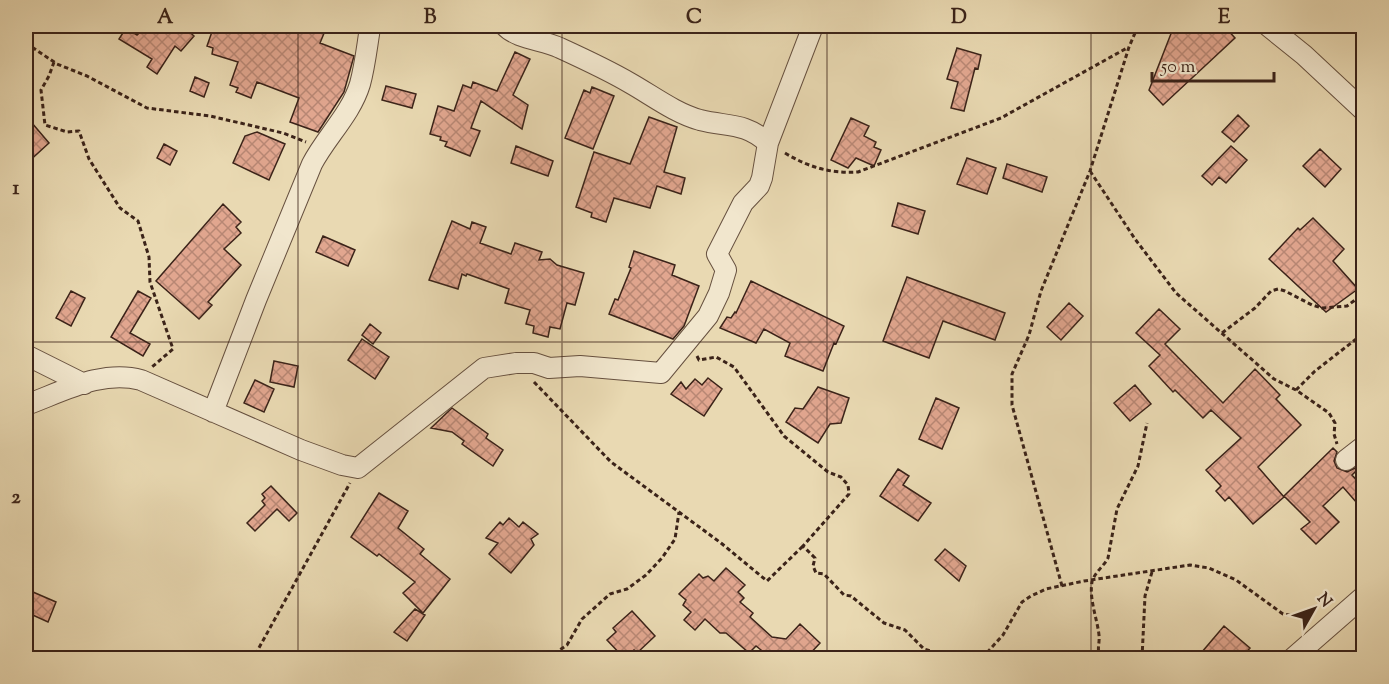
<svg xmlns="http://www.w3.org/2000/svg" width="1389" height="684" font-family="'Sorts Mill Goudy',serif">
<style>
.building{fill:url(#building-cross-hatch);stroke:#3b2319;stroke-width:1.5}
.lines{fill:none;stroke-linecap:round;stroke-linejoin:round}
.minor-casing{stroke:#66503f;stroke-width:22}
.path{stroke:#3b2319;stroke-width:3;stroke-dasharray:4.5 3;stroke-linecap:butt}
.minor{stroke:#f1e6cd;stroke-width:20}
.grid{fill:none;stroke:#3b2319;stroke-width:1.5;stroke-opacity:0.55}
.neatline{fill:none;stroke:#3b2319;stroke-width:2}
.grid-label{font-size:20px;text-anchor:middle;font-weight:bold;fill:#3b2319}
</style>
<defs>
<pattern id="building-cross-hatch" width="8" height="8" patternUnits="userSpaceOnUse" patternTransform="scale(1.5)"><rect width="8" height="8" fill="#e1a68f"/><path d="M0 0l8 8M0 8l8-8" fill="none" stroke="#b88774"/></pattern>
</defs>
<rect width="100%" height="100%" fill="#e9d9b2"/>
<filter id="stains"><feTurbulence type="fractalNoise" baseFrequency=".00333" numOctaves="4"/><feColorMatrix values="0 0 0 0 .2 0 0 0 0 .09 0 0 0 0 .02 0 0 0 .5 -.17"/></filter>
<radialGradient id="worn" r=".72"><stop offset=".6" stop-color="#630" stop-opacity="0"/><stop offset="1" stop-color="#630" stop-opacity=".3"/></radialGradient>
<path class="building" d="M147,26h36l11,10 -13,15 -6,-5 -18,28 -10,-7 5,-8 -33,-20 7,-11 11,7z
M214,26h20l13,4 2,-4h78l-7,17 34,13 -10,36 -26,40 -28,-10 9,-24 -42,-16 -6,16 -15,-6 2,-4 -8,-3 8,-23 -26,-8 1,-6 -6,-2z
M1174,26h50l11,12 -72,67 -14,-15z
M957,48l24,7 -3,14 -3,-1 -11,43 -13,-3 7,-26 -11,-3z
M515,52l15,7 -17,36 15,10 -6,24 -41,-28 -10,27 9,3 -10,25 -25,-10 2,-4 -7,-2 1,-3 -11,-3 8,-28 16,5 9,-26 8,3 2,-6 24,9z
M195,77l14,6 -5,14 -14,-6z
M386,86l30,8 -4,14 -30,-8z
M592,87l22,9 -21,53 -28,-11 19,-48 6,3z
M1238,115l11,11 -15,16 -12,-10z
M26,116l23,27 -23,21z
M649,117l28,10 -13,45 21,6 -4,16 -24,-8 -7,22 -36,-10 -8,24 -15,-5 1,-4 -16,-6 18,-55 36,12z
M851,118l18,8 -5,10 12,6 -2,5 7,3 -7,16 -18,-8 -8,10 -17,-8z
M257,132l28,12 -16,36 -36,-17 12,-27z
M164,144l13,7 -7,14 -13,-7z
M516,146l37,15 -5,15 -37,-13z
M1231,146l16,14 -21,23 -7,-6 -7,8 -10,-9z
M1320,149l21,20 -16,18 -22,-21z
M967,158l29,10 -9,26 -30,-10z
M1007,164l40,13 -5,15 -39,-14z
M898,203l27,8 -7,23 -26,-8z
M223,204l18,18 -5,5 5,6 -17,16 17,16 -33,37 4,3 -13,14 -43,-38z
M1313,218l31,31 -11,12 25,28 -32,23 -57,-53 29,-31 2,2z
M452,221l18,8 2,-7 14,5 -6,16 31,11 4,-11 27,9 -3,8 11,-1 7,6 27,8 -9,32 -8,-2 -7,26 -10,-2 -2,10 -15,-4 1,-7 -8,-2 4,-14 -25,-7 4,-14 -42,-15 -1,2 -4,-2 -4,15 -29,-9z
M323,236l32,14 -7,16 -32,-14z
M634,251l41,14 -3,10 27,11 -15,40 -11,13 -64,-25 6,-15 3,1 13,-32 -2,-1z
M907,277l98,36 -10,27 -52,-19 -14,37 -46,-17z
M751,281l93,45 -8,18 -2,-1 -11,28 -38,-15 5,-13 -26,-14 -8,14 -36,-15 7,-11 4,1 4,-6 1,1z
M71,291l14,7 -14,28 -15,-8z
M138,291l13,7 -21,35 20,11 -7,12 -32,-19z
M1069,303l14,13 -22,24 -14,-13z
M1159,309l21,20 -15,15 58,59 32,-34 25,26 -4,4 25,26 -43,42 26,30 -31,27 -24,-27 -4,4 -9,-10 5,-5 -15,-16 35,-32 -30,-28 -8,8 -28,-28 -2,2 -24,-26 11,-11 -24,-22z
M370,324l11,9 -8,11 -11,-9z
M362,339l27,18 -14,22 -27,-19z
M274,361l24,5 -4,21 -24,-5z
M708,378l14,11 -18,27 -33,-22 10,-12 5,7 9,-10 7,6z
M255,380l19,9 -10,23 -20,-9z
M1135,385l16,19 -21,17 -16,-18z
M818,387l31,11 -8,25 -11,1 -12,19 -32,-21 9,-14 8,1z
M936,398l23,10 -17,41 -23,-10z
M452,408l36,26 -2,4 17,12 -10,16 -31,-22 2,-3 -12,-9 -21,-4z
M1333,448l4,4 -3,9 3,7 10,4 8,-4 2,2 -5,5 12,13v23l-21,-24 -20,19 16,16 -23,22 -15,-15 9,-7 -26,-26z
M898,469l11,7 -6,9 28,18 -13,18 -38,-25z
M271,486l26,27 -8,8 -12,-12 -22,22 -8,-8 18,-18 -3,-4 3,-3 -3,-4z
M379,493l29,18 -10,17 26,21 -4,5 30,25 -27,34 -20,-20 12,-11 -36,-28 -2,2 -26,-19z
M509,518l10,9 4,-5 15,12 -7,5 3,6 -23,28 -22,-19 9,-11 -12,-5 14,-16 3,3z
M945,549l21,17 -7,15 -24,-21z
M726,568l19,17 -7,7 6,6 -4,4 13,11 -3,4 22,20 14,2 14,-15 20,19 -14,15h-35l-15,-12 -7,7 -23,-20h-6l-15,-14 -10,11 -11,-10 7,-8 -8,-7 3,-5 -7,-6 20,-20 4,4 5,-2 6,5z
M26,589l30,13 -8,20 -22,-10z
M415,609l10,6 -18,26 -13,-9z
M632,611l23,25 -18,17 -3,-3 -10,8 -17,-18 9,-8 -3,-4z
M1224,626l26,22 -9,10h-31l-8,-6z"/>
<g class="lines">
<defs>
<path id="minor" d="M505,26c12,13 39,14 55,22 24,11 48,22 70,35 23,13 45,30 70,37 28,7 45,2 68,23
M1268,26l36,29 60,56
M26,355l58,29
M26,405c36,-13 76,-36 115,-25l160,70 41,15 16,3 126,-100 32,-5h18l15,5 31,-2 81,7 47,-57 11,-23 7,-23 -9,-16 26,-51 16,-17 3,-8 6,-35 45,-117
M213,412l43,-112 56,-136c14,-27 39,-50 48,-80 5,-18 7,-38 10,-56
M1346,460l18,-14
M1293,658l71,-62"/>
</defs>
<use href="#minor" class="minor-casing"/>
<path class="path" d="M26,43l31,21 30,12 60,32 63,8 73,17 23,9
M54,62l-5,14 -8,14 4,35 22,7 12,-1 10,28 31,49 18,13 11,36 1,25 23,67 -21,18
M785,153c23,14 46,21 73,19l143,-54 126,-70
M1090,171l45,68 41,54 98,86 22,11 33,23 6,10 -1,11 3,10
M1222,333l33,-25 16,-17 7,-2 7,2 27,14 10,3 25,-2 8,-6h9
M697,356l2,4 17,-3 18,10 50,69 44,36 13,5 7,8 1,9 -46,52 12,12 -2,8 3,7 8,1 20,21 7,1 33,27 21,7 19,19 32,9
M534,382l77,80 110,81 46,38 36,-35
M1296,390l19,-19 49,-38
M1062,586l-50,-181v-31l17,-39 12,-44 49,-120 39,-124 9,-21
M261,658l-6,-3 95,-172
M548,658l19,-13 15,-26 28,-25 17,-5 19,-14 16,-17 13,-19 4,-27
M982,658l21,-23 19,-33 9,-6 15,-7 38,-8 106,-16 19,3 27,12 47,34 28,5
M1101,658c-5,-8 -1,-14 -2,-23 -2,-17 -10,-36 -7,-53 2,-9 12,-16 16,-24l9,-49 21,-43 9,-43
M1142,658l3,-62 7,-24"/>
<use href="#minor" class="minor"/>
</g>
<path class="grid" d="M298,26v632M562,26v632M827,26v632M1091,26v632M26,342h1338"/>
<rect width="1389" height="684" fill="none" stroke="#e9d9b2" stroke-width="66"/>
<g transform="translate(1314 609) rotate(50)" stroke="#f1e6cd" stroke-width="4.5" paint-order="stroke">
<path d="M0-4.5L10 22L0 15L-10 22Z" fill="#3b2319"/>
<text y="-9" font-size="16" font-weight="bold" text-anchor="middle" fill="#3b2319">N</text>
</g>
<path d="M1152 72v9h122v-9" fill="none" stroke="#3b2319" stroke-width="3"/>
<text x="1161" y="72" font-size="18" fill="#3b2319" stroke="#f1e6cd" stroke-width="4.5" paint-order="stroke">50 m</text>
<rect x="33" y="33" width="1323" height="618" class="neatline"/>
<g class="grid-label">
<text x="165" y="23">A</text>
<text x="430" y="23">B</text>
<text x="694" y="23">C</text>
<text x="959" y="23">D</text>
<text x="1224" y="23">E</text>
<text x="16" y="194">1</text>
<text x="16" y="503">2</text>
</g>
<rect width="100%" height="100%" filter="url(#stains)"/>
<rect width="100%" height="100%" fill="url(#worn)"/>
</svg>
